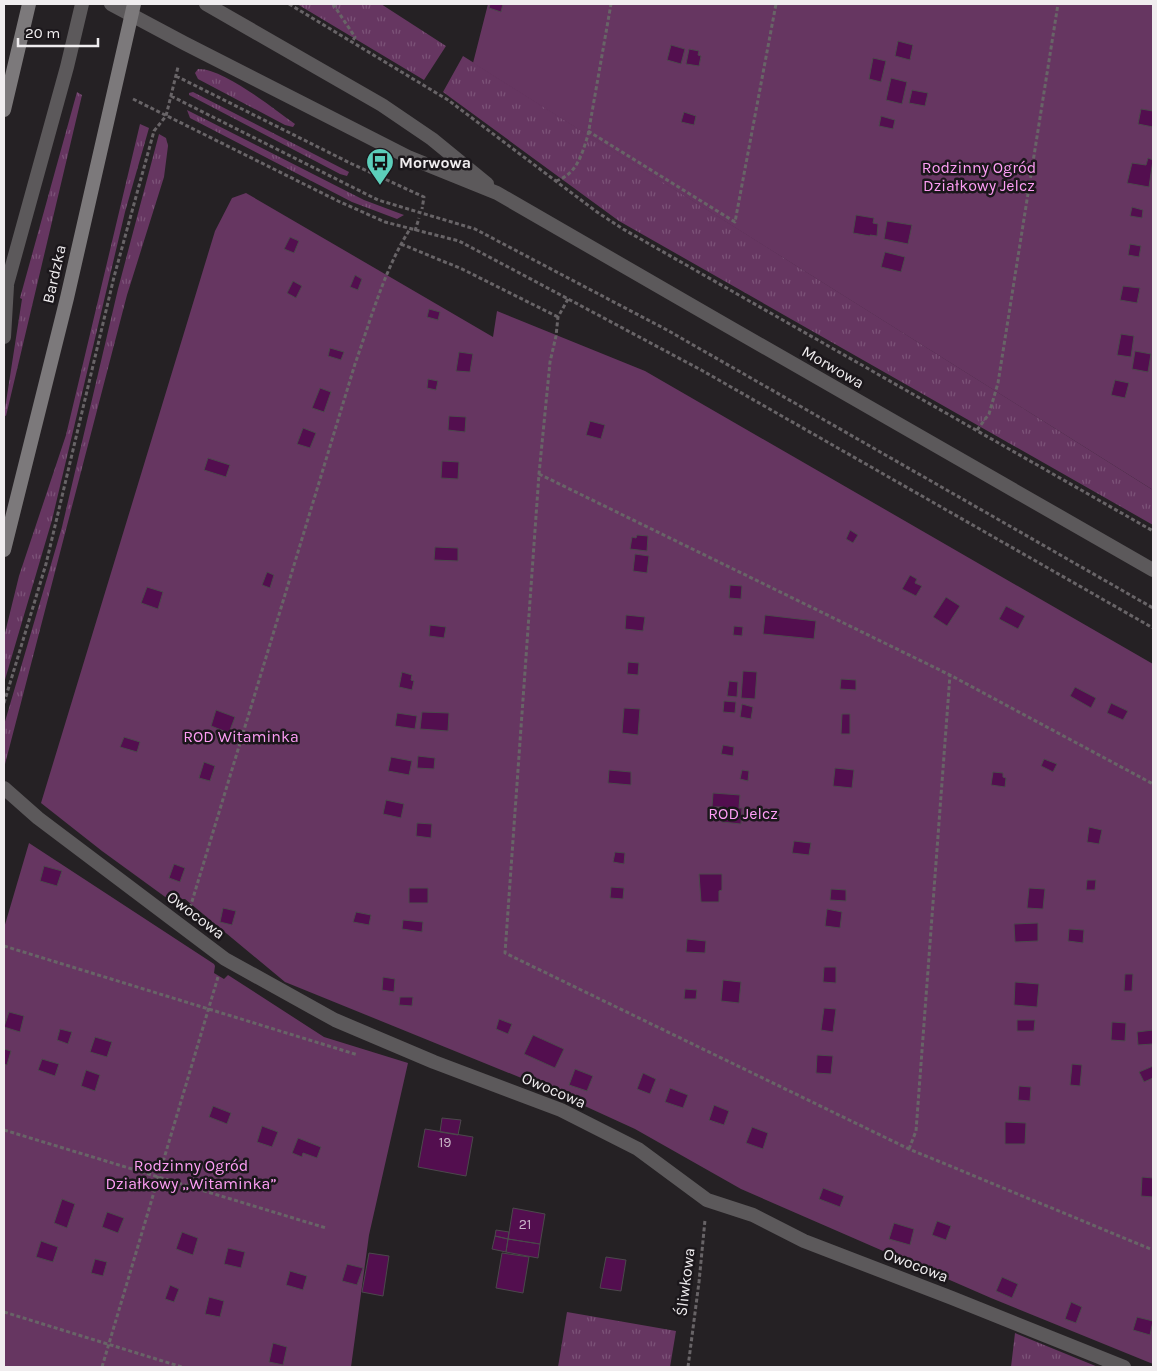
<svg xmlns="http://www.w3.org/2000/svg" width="1157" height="1371" font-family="Karla,sans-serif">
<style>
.grass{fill:url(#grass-tufts)}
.garden{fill:#663661}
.building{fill:#530e4f;stroke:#4c484c}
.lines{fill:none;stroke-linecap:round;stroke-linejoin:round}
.path{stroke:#686467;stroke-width:3;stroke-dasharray:4 2.5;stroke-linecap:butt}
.service{stroke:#5c595b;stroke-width:14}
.tertiary{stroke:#5c595b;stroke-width:14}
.secondary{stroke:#7c797b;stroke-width:14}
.labels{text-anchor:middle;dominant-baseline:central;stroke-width:5;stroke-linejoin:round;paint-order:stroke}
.number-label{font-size:14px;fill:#c9b5c7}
.poi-label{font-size:16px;font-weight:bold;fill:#f0edef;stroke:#1b171b;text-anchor:start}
.park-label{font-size:16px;fill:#fe9ef5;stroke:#1b171b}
.street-label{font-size:16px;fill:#f0edef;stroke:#1b171b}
</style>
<defs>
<pattern id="grass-tufts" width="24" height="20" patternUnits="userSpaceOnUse" patternTransform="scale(1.25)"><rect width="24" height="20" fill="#663661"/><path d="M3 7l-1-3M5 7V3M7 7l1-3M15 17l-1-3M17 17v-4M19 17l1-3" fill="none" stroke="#7c5378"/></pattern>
</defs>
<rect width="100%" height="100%" fill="#252124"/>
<path class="grass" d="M297,4h84l65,42 -22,34z
M463,56l690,434v35l-534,-304 -176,-129z
M198,69c25,-1 76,40 97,55l-2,3 -8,-2 -87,-46 -3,-6z
M77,92l5,3 -76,321 -2,-1 18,-116 -2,-1z
M193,92l156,80 -2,4 -7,-2 -151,-79v-2z
M187,110l177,90 40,15 -7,4 -45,-17 -162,-84z
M140,124l9,4 -24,84 -73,308 -48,163v-46l15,-61 47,-141z
M159,134l7,4 2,8 -4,31 -37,118 -123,473v-43l58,-198 56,-238z
M567,1312l109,19 -6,36h-112z
M1015,1333l83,34h-87z"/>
<path class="garden" d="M488,4h665v486l-680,-427z
M246,193l247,144 4,-26 148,60 508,293v700l-162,-66 -250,-109 -106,-60 -94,-43 -256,-104 -100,-83h-17l-66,-48 -61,-48 174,-572 17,-33z
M29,843l185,121 1,2 -1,7 10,6 4,-4 96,62 84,26 -39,172 -18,132h-347v-439z"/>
<path class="building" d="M490,4h13l-2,8 -12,-4z
M898,41l15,4 -3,15 -15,-4z
M671,45l14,4 -4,15 -14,-4z
M689,49l10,2 -1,4 3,1 -2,10 -13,-2z
M873,58l13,3 -5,21 -12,-3z
M891,78l16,4 -5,22 -16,-4z
M912,90l16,3 -3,13 -16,-3z
M1141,109l12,2v16l-15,-3z
M684,112l12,4 -2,9 -13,-3z
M881,116l14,4 -2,9 -14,-3z
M1148,158l5,2 -4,27 -22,-4 5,-20 14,2z
M1132,207l11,3 -1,8 -12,-2z
M856,215l18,3 -1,5 5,1 -1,12 -7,-1v1l-17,-3z
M887,221l25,4 -4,19 -24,-5z
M290,237l9,4 -5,12 -10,-4z
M1130,244l11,2 -2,11 -11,-2z
M885,252l20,5 -4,15 -20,-5z
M355,275l7,4 -4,11 -8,-3z
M293,281l9,5 -6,12 -9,-5z
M1123,286l17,2 -3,15 -17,-3z
M429,309l11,3 -2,8 -11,-3z
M1121,334l13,2 -3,21 -14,-2z
M330,348l14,4 -3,8 -13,-4z
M1135,351l16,3 -3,18 -16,-3z
M459,352l14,2 -3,18 -14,-1z
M428,379l10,2 -2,9 -9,-2z
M1115,380l14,3 -4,15 -14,-3z
M320,388l11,4 -7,20 -12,-4z
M449,416l17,1 -1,15 -17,-2z
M590,421l15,4 -4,14 -15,-4z
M303,428l13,5 -6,15 -13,-4z
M208,458l22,7 -4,12 -22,-7z
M442,461l17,1 -1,17 -17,-1z
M850,530l8,5 -5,8 -7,-4z
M637,535l11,1 -1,15 -17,-2 2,-12 4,1z
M435,547l23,1v13l-24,-1z
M635,554l14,2 -2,17 -14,-2z
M267,572l7,3 -4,13 -8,-3z
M910,575l7,4 -2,4 7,3 -6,10 -14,-7z
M730,585l12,1 -1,13 -12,-1z
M147,587l16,5 -5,17 -17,-6z
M946,597l14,9 -13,20 -14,-9z
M1006,606l19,10 -7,13 -19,-10z
M626,615l19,2 -2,14 -18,-2z
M765,615l51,6 -2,18 -51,-5z
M430,625l16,2 -2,11 -15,-2z
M734,626l9,1 -1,9 -9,-1z
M628,662l11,1 -1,12 -11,-1z
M743,671l14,1 -2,27 -14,-1z
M402,672l10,3 -1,5 3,1 -2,9 -13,-3z
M841,679l15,1v10l-16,-1z
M729,681l9,1 -1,15 -10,-1z
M1075,687l21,11 -5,10 -21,-12z
M724,701l12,1 -1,11 -12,-1z
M1111,703l17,8 -5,9 -16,-7z
M742,704l11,3 -2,12 -11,-2z
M624,708l16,1 -2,26 -16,-2z
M216,710l19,7 -6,16 -18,-7z
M422,712l27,1 -1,18 -28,-2z
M397,713l20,3 -2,13 -20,-3z
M842,714h8v20h-9z
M124,737l16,5 -3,10 -17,-5z
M723,745l11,2 -1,9 -12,-2z
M418,756l17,2 -1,11 -17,-1z
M391,757l21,4 -3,14 -21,-4z
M1044,759l13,5 -4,8 -12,-6z
M204,762l11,4 -5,15 -11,-3z
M835,768l19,2 -2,18 -19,-2z
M609,770l22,2v13l-23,-2z
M742,770l7,1 -1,10 -8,-2z
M993,772l10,1v4l3,1 -1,9 -14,-2z
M713,793l27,2 -1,13h3l-1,16 -19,-2 1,-15h-11z
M386,800l18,4 -3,14 -18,-4z
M417,823l15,1 -1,14 -15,-2z
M1089,827l13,3 -3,14 -12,-2z
M794,841l17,2 -2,12 -17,-2z
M615,852l10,1 -1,11 -11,-2z
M174,864l11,4 -5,14 -11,-4z
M44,866l18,5 -5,15 -17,-5z
M699,874h23v16l-3,1v11h-18z
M1087,880h9l-1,10h-9z
M611,887l13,1 -1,11 -13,-1z
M409,888h19v15h-19z
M1029,888l16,1 -2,20 -16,-1z
M831,889l15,1v11l-16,-1z
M223,908l13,3 -4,14 -12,-3z
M827,909l15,3 -2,16 -15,-2z
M356,912l15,3 -2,10 -16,-3z
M403,920l20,2 -1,10 -20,-3z
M1038,923v18l-23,1 -1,-18z
M1069,929l15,1 -1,13 -15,-2z
M687,939l19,2 -1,12 -19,-1z
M824,967h12v16l-13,-1z
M1125,974h8l-1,17h-8z
M383,977l12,2 -1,13 -12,-2z
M723,980l18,2 -2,21 -18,-2z
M1015,982l24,2 -2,23 -23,-2z
M685,989l12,1 -1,9h-12z
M400,997h13l-1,9 -13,-1z
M824,1008l12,1 -3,23 -12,-2z
M9,1012l15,4 -4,16 -16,-5z
M499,1019l13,5 -4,10 -12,-5z
M1017,1020h18l-1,11h-17z
M1112,1022l14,1 -1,18 -14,-1z
M60,1029l12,3 -4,12 -11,-4z
M1153,1030v14l-15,1 -1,-13z
M533,1035l31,14 -9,19 -31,-14z
M95,1037l17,5 -5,15 -17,-5z
M4,1049l7,2 -4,14 -3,-1z
M817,1055l16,1 -2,18 -15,-1z
M42,1059l17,5 -4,12 -17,-6z
M1072,1064l10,1 -2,21 -10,-1z
M1153,1066v12l-9,4 -5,-10z
M575,1069l18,7 -6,15 -18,-6z
M86,1070l14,5 -5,16 -14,-5z
M643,1073l13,6 -6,15 -13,-5z
M1019,1086l12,1 -1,14 -12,-1z
M670,1088l18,7 -5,13 -18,-6z
M714,1105l15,6 -5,14 -15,-5z
M213,1106l18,7 -4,11 -18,-7z
M442,1118l19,2 -3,15 -18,-3z
M1005,1122l21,1 -1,21h-20z
M262,1126l16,6 -6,15 -15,-5z
M752,1127l16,6 -5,16 -17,-6z
M425,1129l48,8 -7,39 -48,-9z
M298,1138l23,9 -4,11 -14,-5 -1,4 -10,-4z
M1142,1177l11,1v19l-12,-1z
M823,1188l21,8 -4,11 -21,-8z
M62,1199l13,5 -8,24 -13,-5z
M513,1208l32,6 -5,30 -32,-5z
M107,1212l17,6 -6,15 -16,-6z
M937,1221l14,5 -5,14 -14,-5z
M894,1223l20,6 -4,16 -21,-6z
M496,1230l13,2 -1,7 -13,-3z
M182,1232l16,6 -5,17 -17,-6z
M495,1236l13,3 -2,13 -14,-3z
M508,1239l32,5 -2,14 -32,-6z
M41,1241l17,6 -5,15 -17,-5z
M228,1248l17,4 -4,16 -17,-4z
M369,1253l20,3 -6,40 -21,-4z
M502,1253l27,4 -6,36 -27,-5z
M606,1257l20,3 -5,31 -21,-3z
M95,1259l12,3 -4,14 -12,-3z
M347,1264l16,4 -6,17 -15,-4z
M290,1271l17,5 -4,14 -17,-5z
M1002,1277l16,7 -6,14 -16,-7z
M170,1285l9,4 -5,13 -9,-3z
M209,1297l15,4 -4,16 -15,-3z
M1071,1302l11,5 -6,16 -11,-4z
M1137,1317l16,4 -3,14 -17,-5z
M273,1343l14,4 -4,18 -14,-3z"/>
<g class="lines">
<path class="path" d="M289,4l159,96 149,112 26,17 530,302
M333,4l22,33 -3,5
M176,76l176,88 72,33 -2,12
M171,96l207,104 97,29 192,101 486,278
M133,99l205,102 47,21 74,19 68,36 176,94 450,257
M588,131l147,91 41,-218
M556,181c21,-7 26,-27 32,-46l23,-131
M415,231l4,-13
M401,244l61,25 96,48
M568,299l-10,18 -2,19 -6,26 -11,112 -34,479 404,196 244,101
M977,430l12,-16 9,-31 60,-379
M539,474l411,201 203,109
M4,703l42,-139 68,-287 40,-146 12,-15 12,-49
M190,908l165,-544c16,-45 29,-94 55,-135
M4,946l354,109
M4,1130l322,98
M909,1149l7,-18 34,-456
M4,1312l178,55
M102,1367l116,-390
M688,1367l11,-85 6,-62"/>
<path class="service" d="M4,295l63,-228 15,-63
M4,337l3,-51
M4,788l34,30 187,141 110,61 99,42 127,48 77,39 69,51 46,15 51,26 148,57 172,69"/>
<path class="tertiary" d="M111,4l73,39 224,114 89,36 220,127 436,250
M206,4l176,101 50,34 55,45"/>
<path class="secondary" d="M4,110l25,-106
M4,550l63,-252 67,-294"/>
</g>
<defs>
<symbol id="bus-pin" viewBox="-11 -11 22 30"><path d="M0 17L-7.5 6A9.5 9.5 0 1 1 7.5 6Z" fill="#5cceba" stroke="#1b171b"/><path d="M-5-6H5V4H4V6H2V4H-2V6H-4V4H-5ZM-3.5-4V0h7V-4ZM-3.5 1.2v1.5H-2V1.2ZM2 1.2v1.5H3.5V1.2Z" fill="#111"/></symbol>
</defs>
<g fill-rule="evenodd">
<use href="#bus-pin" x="364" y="146" width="32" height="43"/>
</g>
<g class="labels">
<g class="number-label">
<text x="445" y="1142">19</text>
<text x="525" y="1224">21</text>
</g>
<g class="poi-label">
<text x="399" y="162">Morwowa</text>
</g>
<g class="park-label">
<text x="979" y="167">Rodzinny Ogród<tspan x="979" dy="18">Działkowy Jelcz</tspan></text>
<text x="241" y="736">ROD Witaminka</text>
<text x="743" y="813">ROD Jelcz</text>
<text x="191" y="1165">Rodzinny Ogród<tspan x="191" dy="18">Działkowy „Witaminka”</tspan></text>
</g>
<g class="street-label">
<text transform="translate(54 274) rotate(-77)">Bardzka</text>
<text transform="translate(833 367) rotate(30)">Morwowa</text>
<text transform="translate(196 915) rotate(37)">Owocowa</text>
<text transform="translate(554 1090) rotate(23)">Owocowa</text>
<text transform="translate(916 1265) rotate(21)">Owocowa</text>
<text transform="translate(685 1282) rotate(-83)">Śliwkowa</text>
</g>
</g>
<rect width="1157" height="1371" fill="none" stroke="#f0edef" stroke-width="10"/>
<path d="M18 38v8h80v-8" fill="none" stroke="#f0edef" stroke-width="2.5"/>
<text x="25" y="38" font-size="15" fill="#f0edef" stroke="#1b171b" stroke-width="4" paint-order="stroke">20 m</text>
</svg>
